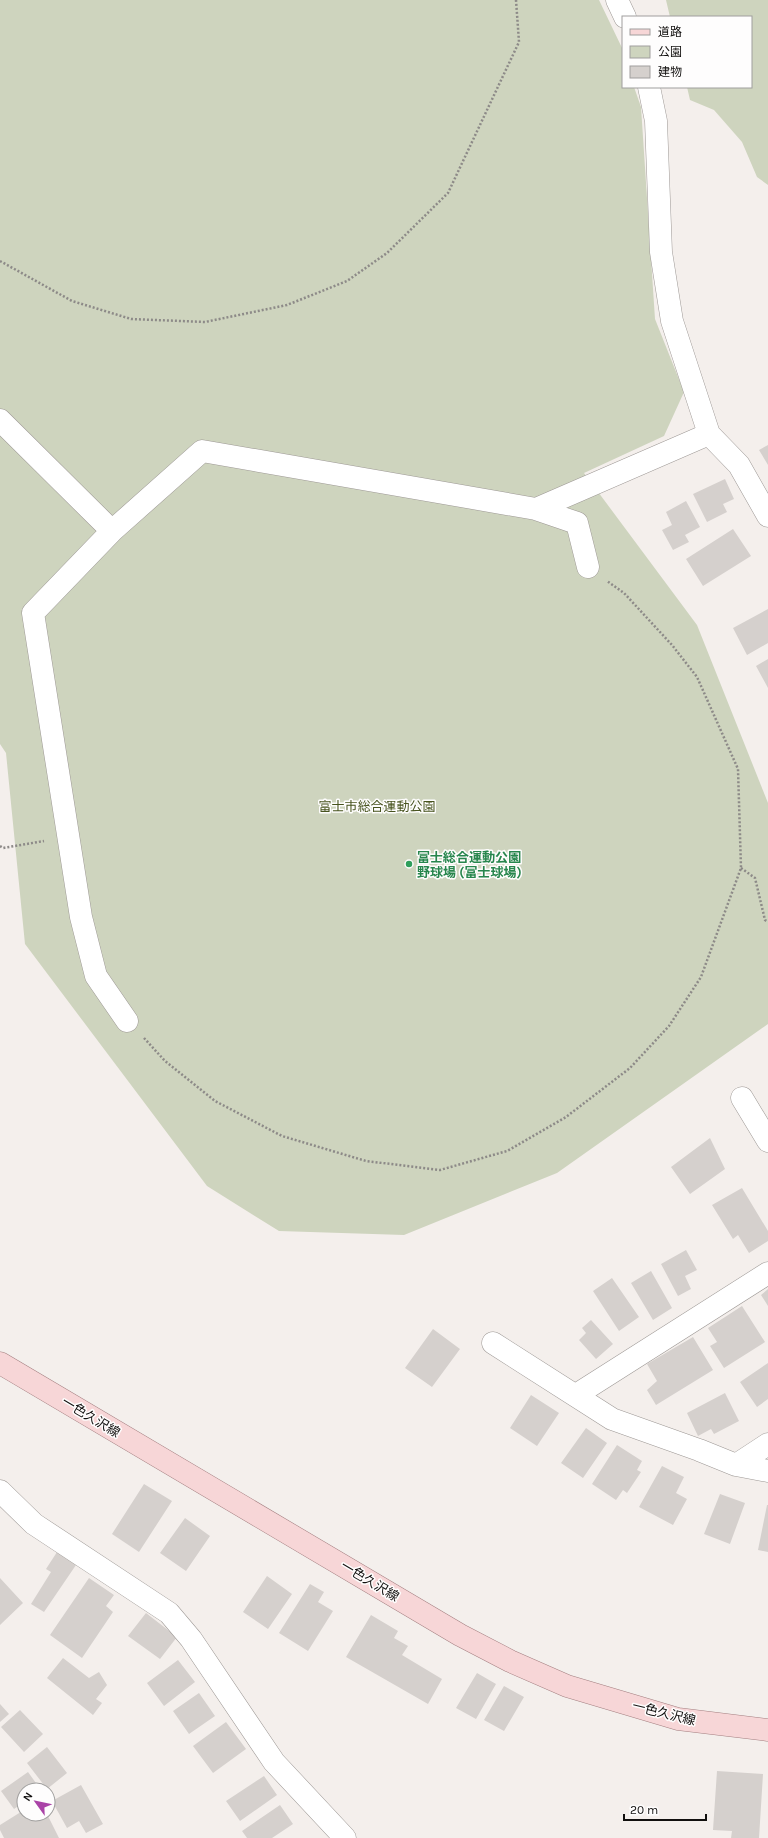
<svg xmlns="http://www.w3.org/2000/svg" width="768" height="1838" font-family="Karla,'Noto Sans JP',sans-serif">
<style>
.green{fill:#ced4be}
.building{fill:#d5d0cd}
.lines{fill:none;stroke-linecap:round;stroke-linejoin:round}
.minor-casing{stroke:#9d9895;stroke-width:23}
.major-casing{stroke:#a37f80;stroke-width:23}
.path{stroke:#8d8a88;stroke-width:2.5;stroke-dasharray:2 2;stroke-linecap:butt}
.minor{stroke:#fff;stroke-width:22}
.major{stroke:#f7d6d7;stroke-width:22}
.leisure-dot{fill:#2e9e5b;stroke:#fefdfd;stroke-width:1.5}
.labels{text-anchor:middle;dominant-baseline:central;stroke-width:3;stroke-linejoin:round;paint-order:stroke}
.park-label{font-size:13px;fill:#47531e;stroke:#fefdfd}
.leisure-label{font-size:13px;font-weight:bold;fill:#27864d;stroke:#fefdfd;text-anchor:start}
.street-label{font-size:13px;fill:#110f0e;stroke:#fefdfd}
</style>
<rect width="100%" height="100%" fill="#f4efec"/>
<path class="green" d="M0,0h599l24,50v37h11l7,20 14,212 29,73 -20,44 -80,37 113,152 71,178v221l-211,149 -153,62 -125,-4 -72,-45 -182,-242 -19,-191 -6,-9z
M666,0h102v185l-11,-8 -15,-35 -28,-32 -24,-10 -3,-13h64v-70h-81z"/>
<path class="building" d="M768,445v20l-9,-15z
M725,479l9,20 -11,5 4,8 -20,10 -14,-28z
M686,501l14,26 -15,8 4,7 -16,8 -11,-20 10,-5 -6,-13z
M733,529l18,27 -48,30 -17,-27z
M768,609v34l-21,12 -14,-27z
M768,659v29l-12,-22z
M710,1138l15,31 -35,25 -19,-27z
M742,1188l26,43v10l-19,12 -11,-18 -5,4 -21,-34z
M686,1250l11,20 -12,6 6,13 -13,7 -17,-32z
M651,1271l21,37 -19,12 -22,-37z
M612,1278l27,39 -20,14 -26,-40z
M768,1289v17l-7,-11z
M742,1306l23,36 -41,26 -14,-22 7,-4 -9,-14z
M591,1320l22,24 -17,15 -17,-19 7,-7 -4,-5z
M433,1329l27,20 -28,38 -27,-19z
M693,1337l20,33 -57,35 -9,-15 10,-9 -10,-17z
M768,1363v36l-11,8 -17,-25z
M725,1393l14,28 -25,13 -3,-5 -13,7 -11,-23z
M531,1395l28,18 -22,33 -27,-18z
M586,1428l21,15 -24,35 -22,-15z
M617,1445l25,16 -5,9 4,2 -14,21 -4,-3 -7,10 -24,-16z
M662,1466l22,11 -8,16 11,6 -14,26 -34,-18z
M144,1484l28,17 -33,51 -27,-18z
M720,1494l25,9 -15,41 -26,-10z
M767,1505h1v47l-10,-2z
M185,1518l25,18 -24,35 -26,-18z
M57,1552l19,13 -32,47 -13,-8 20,-32 -5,-3z
M267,1576l25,18 -24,35 -25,-17z
M0,1578l23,25 -23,22z
M89,1578l25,17 -8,11 7,6 -31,46 -32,-23z
M310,1584l14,8 -6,10 15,9 -25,40 -29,-18z
M146,1613l31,24 -17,22 -32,-23z
M371,1615l27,16 -4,7 14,8 -6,9 40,24 -14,25 -82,-47z
M63,1658l26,20 10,-6 8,13 -11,14 6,4 -9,12 -46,-37z
M178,1660l17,22 -31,24 -17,-23z
M477,1673l19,11 -20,35 -20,-11z
M504,1686l20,11 -20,34 -20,-11z
M199,1693l16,23 -26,18 -16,-23z
M0,1704l9,10 -9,8z
M20,1710l23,24 -19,18 -23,-25z
M226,1722l20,27 -33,24 -20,-27z
M47,1747l20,26 -20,16 -20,-26z
M717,1771l46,3 -4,64h-28l1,-7 -19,-1z
M28,1772l13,18h-17v12l-10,7 -13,-18z
M264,1776l13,19 -37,26 -14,-20z
M81,1785l22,39 -17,9 -7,-12 -12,7 -15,-27z
M280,1805l13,19 -21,14h-25l-5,-7z
M24,1810v4h23l12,24h-55l-4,-8v-5z"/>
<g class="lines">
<defs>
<path id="minor" d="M617,0l8,17
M649,87l7,34 5,131 11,69 37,113 30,31 29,51
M0,420l112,111
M536,509l41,14 11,44
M127,1021l-31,-45 -15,-59 -48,-304 79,-82 90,-80 334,58 173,-75
M742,1098l26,43
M493,1343l119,76 87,31 37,15 32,6
M576,1395l192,-122
M736,1465l32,-21
M0,1491l34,33 135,89 22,26 83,123 71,76"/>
<path id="major" d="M0,1363l460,272 50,26 57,25 111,33 90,11"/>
</defs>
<use href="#minor" class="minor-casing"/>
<use href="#major" class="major-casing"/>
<path class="path" d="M0,261l72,40 59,18 74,3 82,-17 60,-24 40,-28 61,-60 71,-151 -3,-42
M0,846l3,2 41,-7
M741,868l14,10 10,42 3,2
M144,1038l21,23 50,40 67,35 84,25 74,9 67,-19 59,-34 64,-49 39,-42 32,-49 40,-109 -3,-99 -41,-92 -25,-32 -48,-52 -17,-12"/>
<use href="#minor" class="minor"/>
<use href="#major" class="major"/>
</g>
<circle class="leisure-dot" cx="409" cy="864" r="4"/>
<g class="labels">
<g class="park-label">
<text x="377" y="806">富士市総合運動公園</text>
</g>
<g class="leisure-label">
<text x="417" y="857">富士総合運動公園<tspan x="417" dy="15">野球場 (富士球場)</tspan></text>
</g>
<g class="street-label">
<text transform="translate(91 1417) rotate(31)">一色久沢線</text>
<text transform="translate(370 1581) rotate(31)">一色久沢線</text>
<text transform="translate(664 1713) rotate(14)">一色久沢線</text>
</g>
</g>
<rect x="622" y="16" width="130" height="72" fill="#fefdfd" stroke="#9f9e9d"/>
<rect x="630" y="29" width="20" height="6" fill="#f7d6d7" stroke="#9f9e9d"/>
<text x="658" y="36" font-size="12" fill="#110f0e">道路</text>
<rect x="630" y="46" width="20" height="12" fill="#ced4be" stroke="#9f9e9d"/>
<text x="658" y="56" font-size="12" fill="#110f0e">公園</text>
<rect x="630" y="66" width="20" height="12" fill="#d5d0cd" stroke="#9f9e9d"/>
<text x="658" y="76" font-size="12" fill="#110f0e">建物</text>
<g transform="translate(36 1802) rotate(303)"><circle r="19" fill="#fefdfd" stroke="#9f9e9d"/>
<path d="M0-3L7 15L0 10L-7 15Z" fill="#aa43a7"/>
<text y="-6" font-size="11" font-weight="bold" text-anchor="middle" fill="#110f0e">N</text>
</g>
<path d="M624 1814v6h82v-6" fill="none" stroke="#110f0e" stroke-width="2"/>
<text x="630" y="1814" font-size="12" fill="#110f0e" stroke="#fefdfd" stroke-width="3" paint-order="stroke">20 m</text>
</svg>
